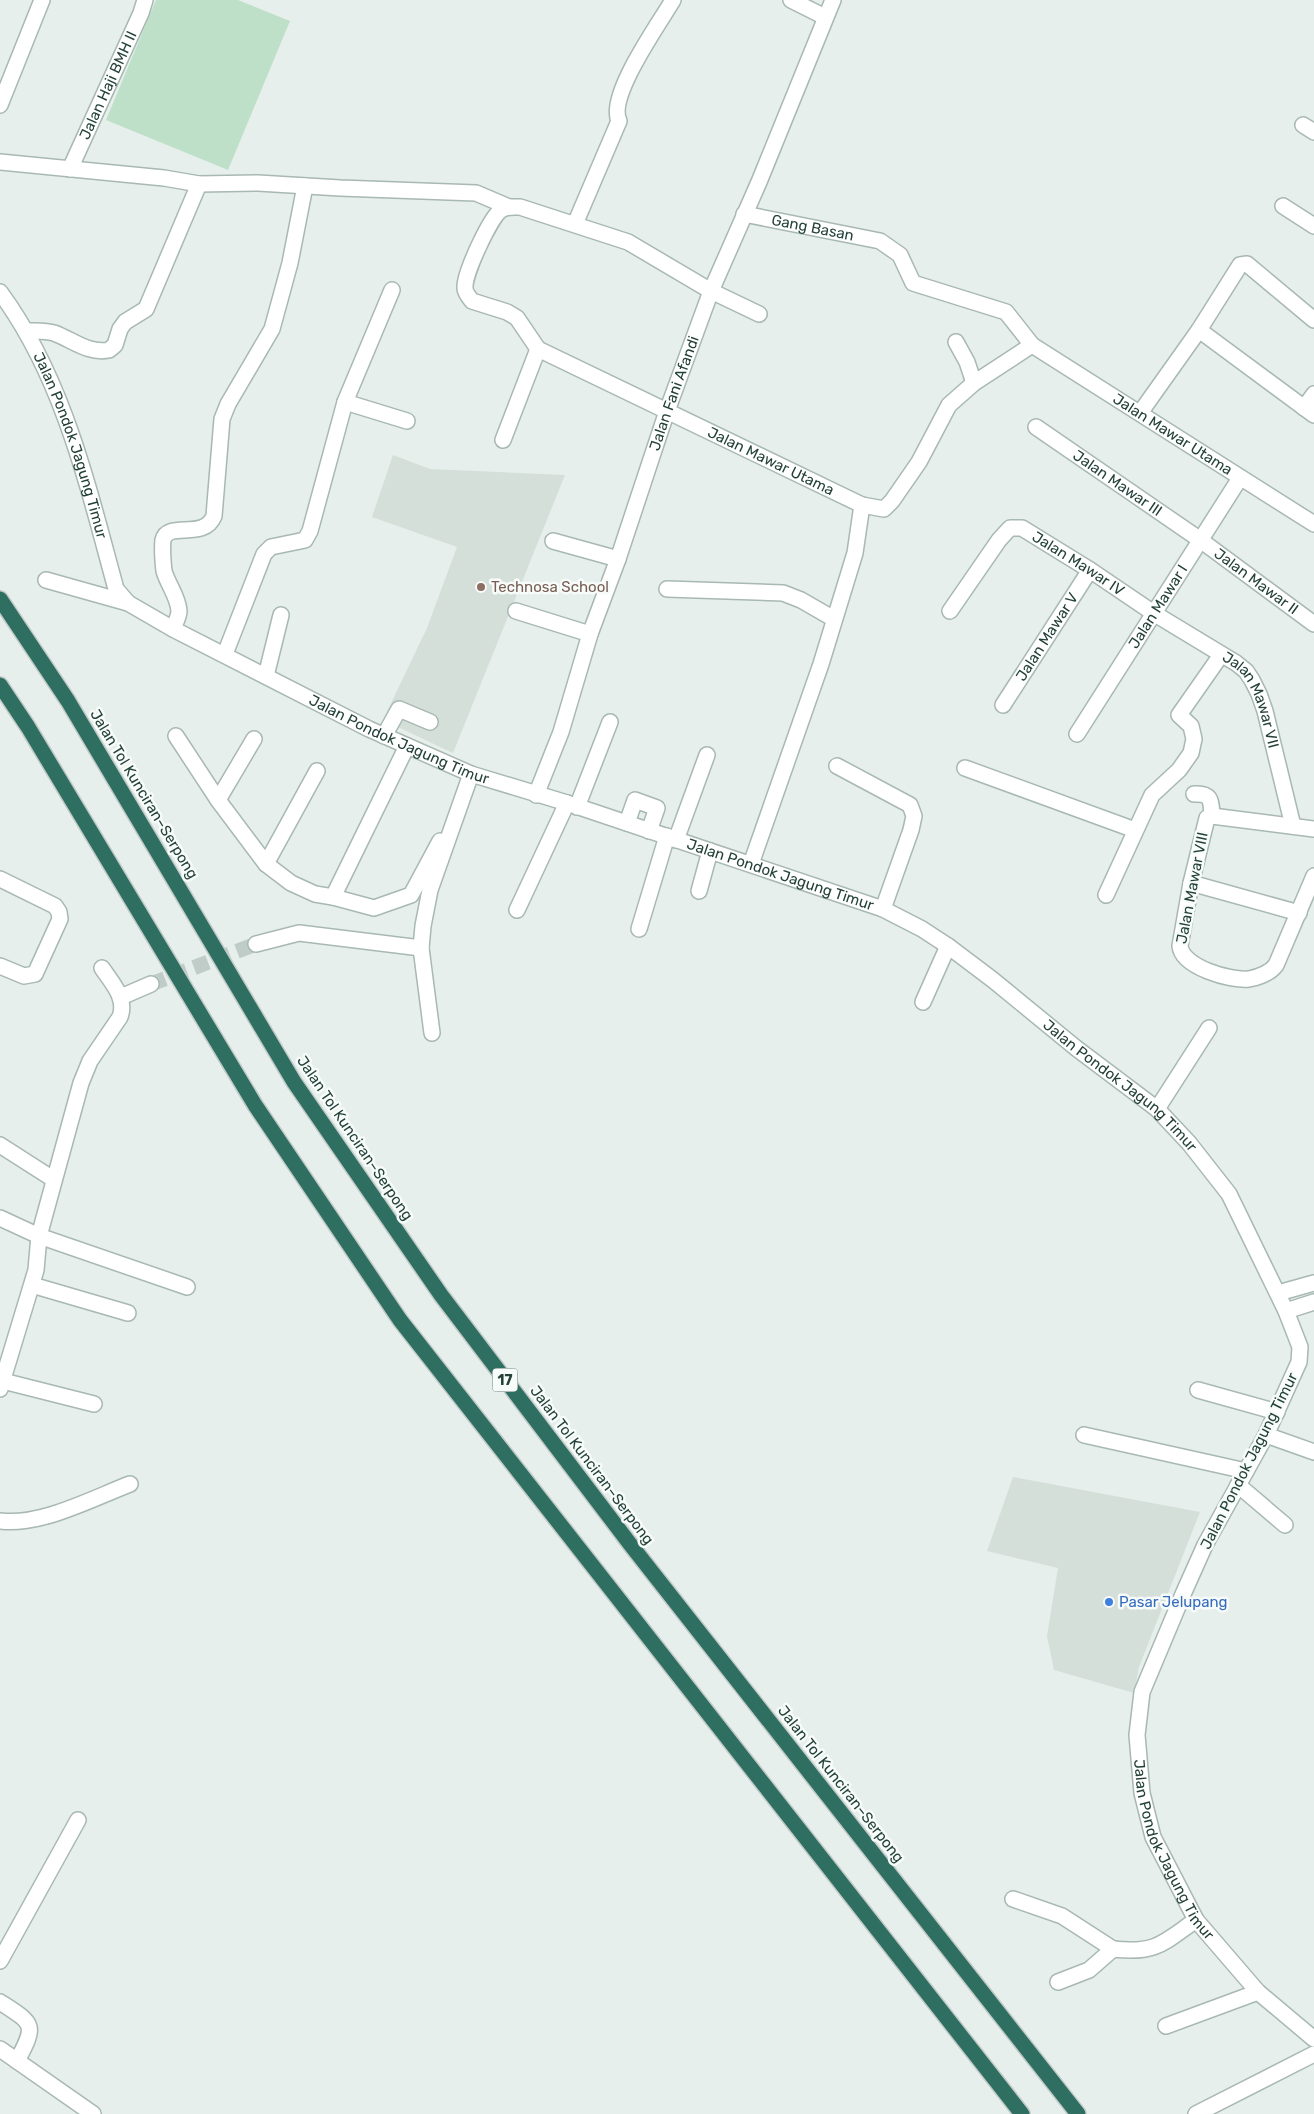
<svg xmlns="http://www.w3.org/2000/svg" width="1314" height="2114" font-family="Rubik,sans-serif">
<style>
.built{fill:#d4dfda}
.green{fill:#bfe0c8}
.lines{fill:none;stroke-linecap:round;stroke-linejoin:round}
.minor-tunnel{stroke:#bfccc8;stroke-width:15;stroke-dasharray:15 8;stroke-linecap:butt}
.minor-casing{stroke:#a8b8b2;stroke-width:18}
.highway-casing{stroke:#c2cac8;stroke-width:18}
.minor{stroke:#fff;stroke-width:15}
.highway{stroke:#2f6f62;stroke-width:15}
.education-dot{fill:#8d6e63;stroke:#f7fbf9;stroke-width:2}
.shop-dot{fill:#3f7fe0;stroke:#f7fbf9;stroke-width:2}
.labels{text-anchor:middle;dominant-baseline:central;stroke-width:5;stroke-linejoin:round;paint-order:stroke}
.shield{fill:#f7fbf9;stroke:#637a73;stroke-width:1}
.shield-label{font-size:14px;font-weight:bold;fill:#24423a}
.street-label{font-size:15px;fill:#24423a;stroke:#f7fbf9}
.education-label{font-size:15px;fill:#785e54;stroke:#f7fbf9;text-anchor:start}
.shop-label{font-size:15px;fill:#366cbe;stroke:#f7fbf9;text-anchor:start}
</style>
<rect width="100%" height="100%" fill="#e6efeb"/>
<path class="built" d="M393,455l37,14 135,6 -112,278 -70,-33 44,-92 30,-81 -85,-30z
M1013,1477l187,35 -61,155 -5,26 -80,-23 -7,-34 11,-68 -71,-17z"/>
<path class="green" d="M156,0h82l52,21 -62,149 -122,-50z"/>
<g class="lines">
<path class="minor-tunnel" d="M151,984l105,-40"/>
<defs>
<g id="minor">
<path d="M791,0l34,17"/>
<path d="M0,105l42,-105"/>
<path d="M1303,125l11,7"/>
<path d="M0,162l164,16 35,6 59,-1 82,5 136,5 33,14"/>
<path id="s1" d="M70,169l71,-156 4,-13"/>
<path d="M1283,206l31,20"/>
<path id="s2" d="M744,214l136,27 20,14 13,28 93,29 26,33 282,179"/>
<path d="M575,224l44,-103c-12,-25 40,-97 54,-121"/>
<path id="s3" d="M0,292c64,87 88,195 116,297l12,14"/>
<path id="s4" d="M759,314l-48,-23 -83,-49 -108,-35c-7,0 -13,-1 -19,3 -11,8 -37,64 -36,78 0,5 4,9 7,13l35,11 10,6 21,31 324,156 22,4 8,-8 27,-39 30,-57 25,-22 58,-38"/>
<path d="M1199,330l115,85"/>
<path d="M26,331c10,0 19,-1 28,2 19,7 34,21 55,17l6,-5 5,-16 5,-7 21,-13 53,-125"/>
<path d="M956,342l11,20 7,21"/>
<path d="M345,402l62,19"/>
<path d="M1304,408l10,-14"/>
<path d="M1140,413l59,-83 41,-65 7,-1 67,56"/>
<path id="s5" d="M1036,427l163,112 115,85"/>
<path d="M503,440l35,-91"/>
<path d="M553,541l65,18"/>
<path id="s6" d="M46,580l82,23 45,26 196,100 102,45 96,29 316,106 39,20 26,17 45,34 83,68 81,61 32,34 40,51 57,117 14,36 -1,15 -33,73 -61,110 -21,47 -42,100 -5,43 5,58 11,44 43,83 62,72 56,47"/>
<path d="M667,589l116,4 18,7 33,19"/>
<path d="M516,611l74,23"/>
<path id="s7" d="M950,611l49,-71 11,-12h12l68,42 65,44 81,49 10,8 6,9 7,14 6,17 28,115"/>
<path d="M173,629c2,-6 6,-12 6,-18 -1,-15 -11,-26 -15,-40 -1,-7 -2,-23 -1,-31 5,-20 41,1 51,-24l8,-97 6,-15 44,-75 18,-66 15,-77"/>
<path d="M225,654l39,-100 7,-7 34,-7 5,-9 35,-129 47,-112"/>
<path d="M266,676l15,-61"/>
<path id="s8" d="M1003,705l87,-135"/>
<path id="s9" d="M1077,734l163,-256"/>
<path d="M176,736l42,64 48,64 25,19 24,11 18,3 41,11 37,-13 29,-54"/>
<path d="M384,736l15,-27 31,13"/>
<path d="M837,766l73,39 4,11 -3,14 -28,79"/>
<path d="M965,768l170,62"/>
<path d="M1194,794c18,-1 17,7 18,22"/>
<path id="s10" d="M536,795l25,-63 29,-98 28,-75 49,-148 44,-120 48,-109 74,-182"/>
<path d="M218,800l36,-61"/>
<path d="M577,807l33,-85"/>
<path d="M627,823l8,-23 22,8 -8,23"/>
<path d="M1314,829l-102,-13 -5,2 -16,65 -11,63c2,21 50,35 69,33 10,-2 21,-6 27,-14l38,-89"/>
<path d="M676,840l31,-85"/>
<path d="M266,864l51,-93"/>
<path d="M751,864l70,-200 34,-111 7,-48"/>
<path d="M0,879l55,27 4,6 1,7 -25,55 -11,2 -24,-10"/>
<path d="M1191,883l108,30"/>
<path d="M699,891l11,-40"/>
<path d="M1106,895l46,-100 27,-25 12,-17 3,-14 -3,-13 -12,-11 42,-60"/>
<path d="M333,897l74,-151"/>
<path d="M517,910l50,-107"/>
<path d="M639,929l28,-93"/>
<path d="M256,944l43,-11 122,15"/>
<path d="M121,997l30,-13"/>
<path d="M923,1002l25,-56"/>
<path d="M432,1033l-11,-85 2,-22 7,-36 41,-116"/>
<path d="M1157,1109l52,-81"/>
<path d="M0,1145l53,34"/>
<path d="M0,1218l39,18 148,51"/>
<path d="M32,1285l96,28"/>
<path d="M1278,1293l36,-10"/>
<path d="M1286,1311l28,-9"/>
<path d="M3,1381l91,23"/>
<path d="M0,1389l36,-119 3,-34 42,-153 9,-22 30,-44c7,-19 -8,-34 -18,-49"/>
<path d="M1198,1390l79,22"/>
<path d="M1084,1435l162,36"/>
<path d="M1266,1435l48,17"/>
<path d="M1238,1485l47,40"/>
<path d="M0,1521c41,5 91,-22 130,-37"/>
<path d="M1013,1899l49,17 51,33"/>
<path d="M0,1961l78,-141"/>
<path d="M1058,1982l31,-12 24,-21c43,5 50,-6 83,-29"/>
<path d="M0,2002c34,22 37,22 17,59"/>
<path d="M1166,2026l92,-34"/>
<path d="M0,2049l93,65"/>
<path d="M1196,2114l118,-60"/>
</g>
<path id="highway" d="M0,599l68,102 226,381 147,213 189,249 448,570
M0,685l28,42 227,378 145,215 622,794"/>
</defs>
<use href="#minor" class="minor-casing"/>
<use href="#highway" class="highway-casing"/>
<use href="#minor" class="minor"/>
<use href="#highway" class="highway"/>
</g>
<circle class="education-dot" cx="481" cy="587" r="5"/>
<circle class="shop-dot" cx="1109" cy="1602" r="5"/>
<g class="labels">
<rect class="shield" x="492.5" y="1368.5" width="25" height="23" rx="4"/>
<g class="shield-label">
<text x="505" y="1380">17</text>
</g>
<g class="street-label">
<text stroke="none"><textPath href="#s1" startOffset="92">Jalan Haji BMH II</textPath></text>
<text stroke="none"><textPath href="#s2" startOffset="70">Gang Basan</textPath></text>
<text stroke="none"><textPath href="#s10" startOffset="425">Jalan Fani Afandi</textPath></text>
<text stroke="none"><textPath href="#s2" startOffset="500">Jalan Mawar Utama</textPath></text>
<text stroke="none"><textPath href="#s3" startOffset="170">Jalan Pondok Jagung Timur</textPath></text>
<text stroke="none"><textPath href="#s4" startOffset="729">Jalan Mawar Utama</textPath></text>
<text stroke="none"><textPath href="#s5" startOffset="99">Jalan Mawar III</textPath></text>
<text stroke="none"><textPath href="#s7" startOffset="181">Jalan Mawar IV</textPath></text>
<text stroke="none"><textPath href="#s5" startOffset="269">Jalan Mawar II</textPath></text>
<text stroke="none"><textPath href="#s9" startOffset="151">Jalan Mawar I</textPath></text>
<text stroke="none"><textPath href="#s8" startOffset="81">Jalan Mawar V</textPath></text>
<text stroke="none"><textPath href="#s7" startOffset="408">Jalan Mawar VII</textPath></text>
<text stroke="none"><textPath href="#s6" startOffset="389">Jalan Pondok Jagung Timur</textPath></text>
<text transform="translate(144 794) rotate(59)">Jalan Tol Kunciran–Serpong</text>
<text stroke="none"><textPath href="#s6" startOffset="794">Jalan Pondok Jagung Timur</textPath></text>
<text transform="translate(1192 888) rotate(-79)">Jalan Mawar VIII</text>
<text stroke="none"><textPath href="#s6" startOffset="1199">Jalan Pondok Jagung Timur</textPath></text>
<text transform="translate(355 1138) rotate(56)">Jalan Tol Kunciran–Serpong</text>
<text transform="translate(1249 1461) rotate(-63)">Jalan Pondok Jagung Timur</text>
<text transform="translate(592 1465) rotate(53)">Jalan Tol Kunciran–Serpong</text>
<text transform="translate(841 1784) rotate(52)">Jalan Tol Kunciran–Serpong</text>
<text stroke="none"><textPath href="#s6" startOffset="2069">Jalan Pondok Jagung Timur</textPath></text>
</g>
<g class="education-label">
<text x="491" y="587">Technosa School</text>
</g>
<g class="shop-label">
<text x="1119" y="1602">Pasar Jelupang</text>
</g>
</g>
</svg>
